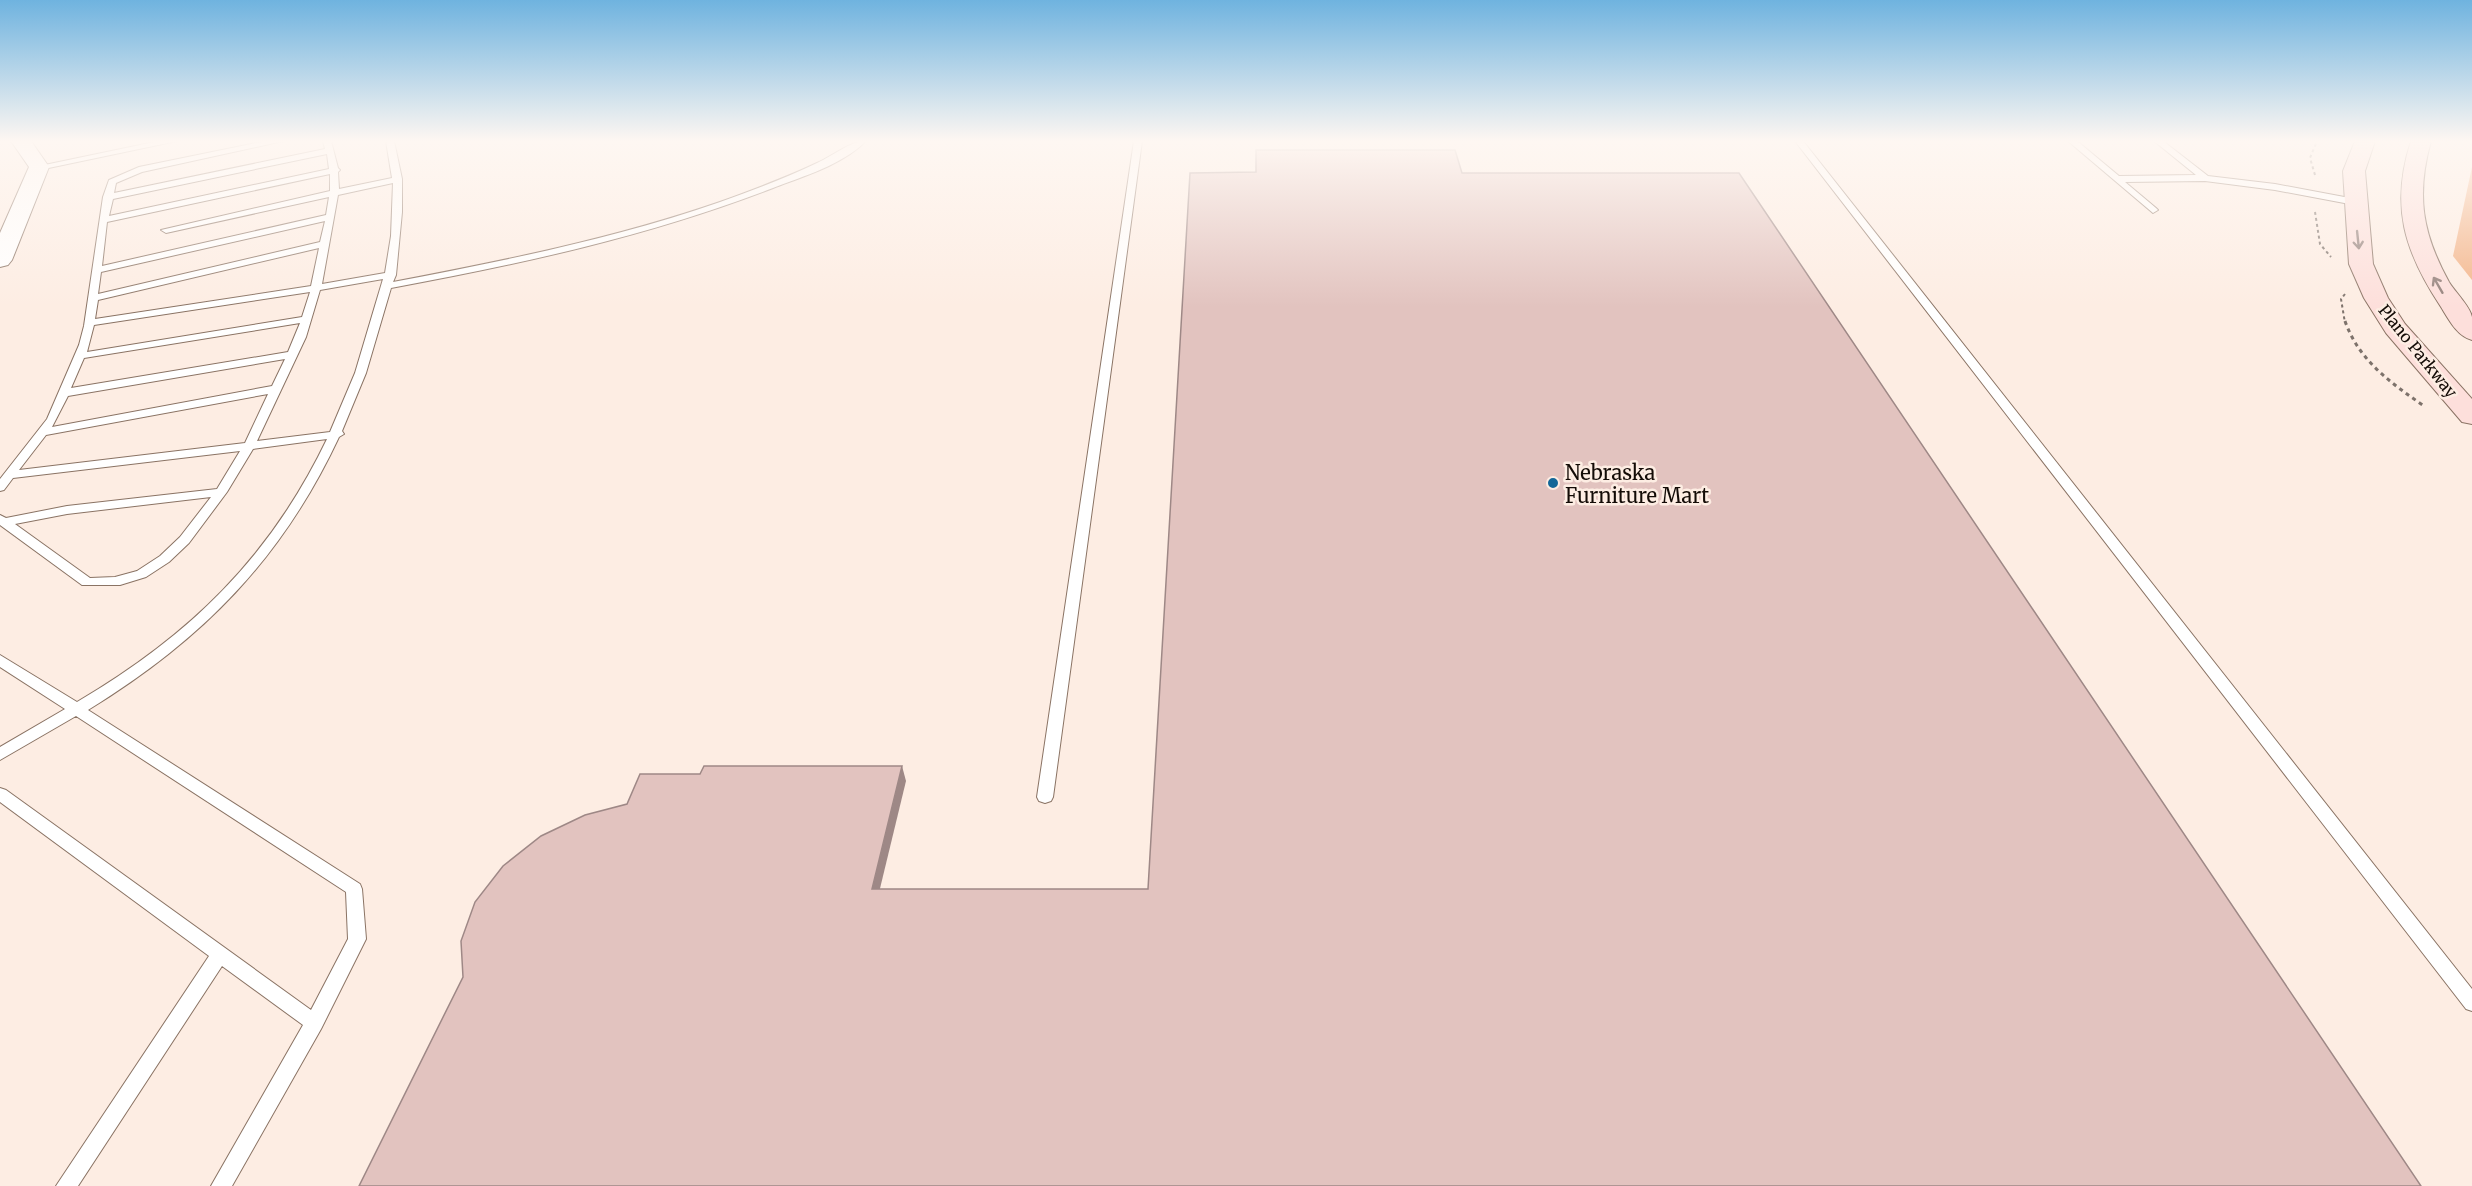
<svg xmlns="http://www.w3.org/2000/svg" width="2472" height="1186" font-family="Merriweather,serif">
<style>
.green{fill:#f3b489}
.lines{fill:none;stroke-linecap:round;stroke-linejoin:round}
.service-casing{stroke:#8a7364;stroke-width:2}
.tertiary-casing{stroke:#8a7364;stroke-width:2}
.secondary-casing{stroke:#8a7364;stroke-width:2}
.path-far1{stroke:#7d726b;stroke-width:2;stroke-dasharray:3 3;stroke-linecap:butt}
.path{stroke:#7d726b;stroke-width:3;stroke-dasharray:4 4;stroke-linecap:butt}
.service{fill:#fff;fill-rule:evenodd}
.tertiary{fill:#fff;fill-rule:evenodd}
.secondary{fill:#fddfdb;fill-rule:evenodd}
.shaded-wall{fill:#9e8886}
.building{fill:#e2c3bf;stroke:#9e8886;stroke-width:1.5}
.oneway{stroke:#94807b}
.poi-dot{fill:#136798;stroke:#fdede3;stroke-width:2}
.labels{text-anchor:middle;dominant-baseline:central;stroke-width:5;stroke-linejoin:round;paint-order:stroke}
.far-street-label{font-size:16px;fill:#130b06;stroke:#fdede3}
.poi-label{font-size:20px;fill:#130b06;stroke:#fdede3;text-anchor:start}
</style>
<rect width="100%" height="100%" fill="#fdede3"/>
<path class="green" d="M2472,167v113l-19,-24z"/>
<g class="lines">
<defs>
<path id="service" d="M159,141h18l-138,29 -4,-3z
M266,141h17l-141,31 -26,11 -2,10 211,-44 -2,-8h8l7,27 2,2 -2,2 1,17 53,-11 -6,-37h8l8,38v33l-6,63 -3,7c110,-21 220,-43 327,-80 33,-12 66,-24 97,-39 16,-7 33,-22 49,-22 -24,24 -62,35 -93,47 -124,48 -252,76 -382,100l-25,85 -24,58 2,3 -5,3c-57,122 -137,203 -251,273l272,174 2,5 4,50 -45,90 -89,157h-21l92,-161 -81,-59 -144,220h-22l153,-230 -209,-154v-14l6,2 305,220 37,-71 -2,-47 -270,-176 -76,44v-13l65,-38 -65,-42v-12l77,47c112,-66 193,-144 250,-263l-74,10 -26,43 -38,51 -20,19 -23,15 -26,8h-38l-82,-60v-10l6,3 61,-12 150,-17 23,-38 -227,27 -9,12 -4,1v-12l47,-60 32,-74 5,-19 19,-129 6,-17 30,-13zM327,154l2,15 -220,47 4,-17zM330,174v17l-169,39 5,3 163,-36 -3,18 -224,51 5,-44zM393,183l-2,53 -6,37 -63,11 16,-89zM325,221l-5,21 -222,52 3,-22zM319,248l-8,38 -216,33 3,-19zM383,279l-28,94 -25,59 -73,9 49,-104 14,-47zM310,292l-8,25 -215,35 7,-27zM300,323l-12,29 -217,36 13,-30zM285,359l-13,27 -220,41 16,-31zM268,394l-23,49 -226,27 27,-35zM211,497l-31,40 -20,19 -23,15 -22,6 -25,1 -75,-54 52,-10z
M1134,141h8l-89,656 -2,4 -6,2 -6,-2 -2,-4z
M1795,141h8l669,848v22l-6,-2z
M2068,141h9l42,35 77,-1 -42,-34h9l45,35 67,8 80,15 4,3 -4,3 -80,-15 -70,-9 -80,1 31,26 2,2 -5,3z"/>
<path id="tertiary" d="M11,141h20l18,26 -37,93 -4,5 -8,2v-34l29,-66z"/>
<path id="secondary" d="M2355,141h20l-10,30 8,93 15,34 17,26 67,75v25l-10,-2 -76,-89 -22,-35 -15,-34 -6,-93z
M2411,141h20c-15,54 -9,92 18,141 6,10 21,24 23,35 0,7 0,16 0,23 -15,-4 -23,-20 -31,-33 -37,-56 -51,-101 -30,-166z"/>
</defs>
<use href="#service" class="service-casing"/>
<use href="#tertiary" class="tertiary-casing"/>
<use href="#secondary" class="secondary-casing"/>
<path class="path-far1" d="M2315,175l-5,-17 7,-17
M2315,212l5,32 11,13
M2345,294l-4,5 4,24"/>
<path class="path" d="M2345,321c14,40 46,62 79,85"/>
<use href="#service" class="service"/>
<use href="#tertiary" class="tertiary"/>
<use href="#secondary" class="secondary"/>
</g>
<path class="shaded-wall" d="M902,766l4,15 -30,124 -4,-16z"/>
<path class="building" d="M1256,150h199l7,23h277l682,1013h-2062l104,-209 -2,-36 14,-39 28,-36 38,-30 44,-21 42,-11 13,-30h60l4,-8h198l-30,123h276l42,-716 66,-1z"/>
<defs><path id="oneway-shaft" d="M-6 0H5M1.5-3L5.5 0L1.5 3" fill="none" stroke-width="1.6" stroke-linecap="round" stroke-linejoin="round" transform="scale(1.5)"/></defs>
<g class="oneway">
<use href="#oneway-shaft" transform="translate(2358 240) rotate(84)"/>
<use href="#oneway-shaft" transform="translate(2438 285) rotate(-120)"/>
</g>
<linearGradient id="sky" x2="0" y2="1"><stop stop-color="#6fb3df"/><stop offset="0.46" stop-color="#fef7f2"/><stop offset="1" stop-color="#fef7f2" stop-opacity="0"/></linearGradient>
<rect width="2472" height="307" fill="url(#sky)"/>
<circle class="poi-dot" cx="1553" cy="483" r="6"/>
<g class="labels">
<g class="far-street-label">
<text transform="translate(2418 351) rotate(51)">Plano Parkway</text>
</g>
<g class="poi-label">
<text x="1565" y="472">Nebraska<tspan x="1565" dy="23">Furniture Mart</tspan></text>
</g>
</g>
</svg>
